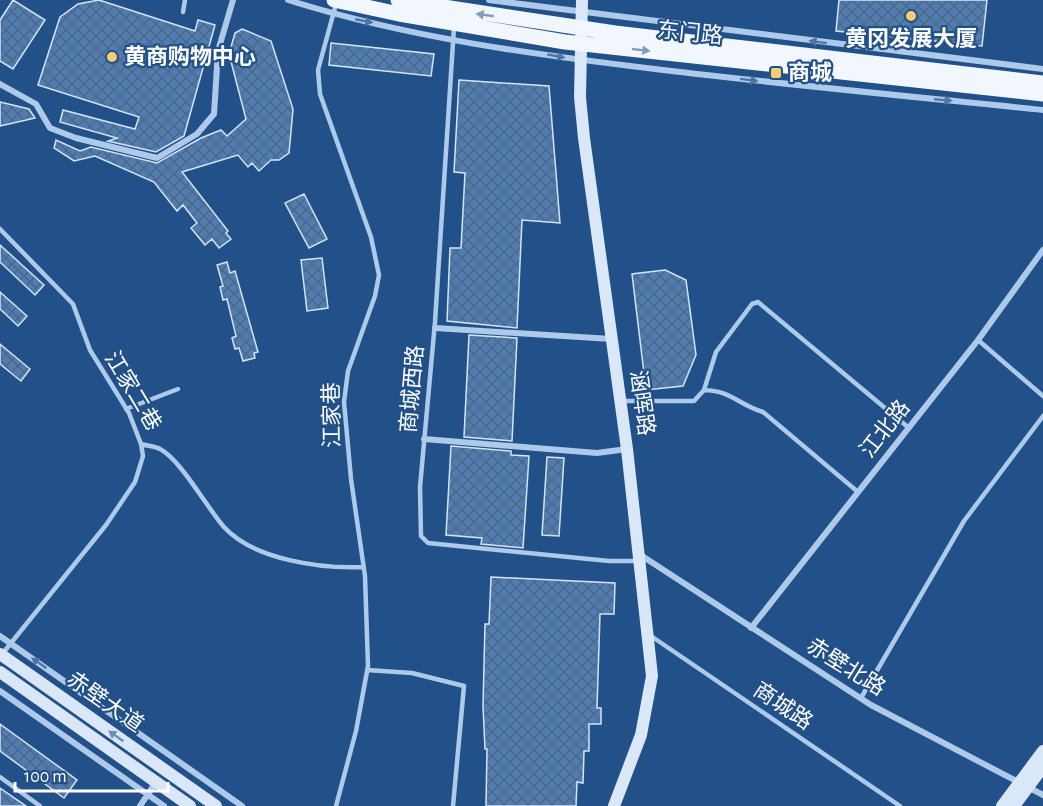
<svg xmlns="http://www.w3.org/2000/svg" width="1043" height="806" font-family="'Alegreya Sans','Noto Sans SC',sans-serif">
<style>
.building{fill:url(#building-cross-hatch);stroke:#d3e4f8;stroke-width:1.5}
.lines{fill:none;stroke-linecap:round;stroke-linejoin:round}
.lane{stroke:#aecaea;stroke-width:4.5}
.street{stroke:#aecaea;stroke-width:6}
.secondary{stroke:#d9e7f8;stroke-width:12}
.primary{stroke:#f2f7fe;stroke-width:15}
.oneway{fill:#809cbe}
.oneway2{fill:#4c75a6}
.oneway3{fill:#6b8db5}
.poi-dot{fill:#f6cd70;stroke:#225189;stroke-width:2}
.labels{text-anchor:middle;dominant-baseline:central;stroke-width:4.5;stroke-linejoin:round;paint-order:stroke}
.street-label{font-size:22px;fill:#fff;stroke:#225189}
.poi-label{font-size:22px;font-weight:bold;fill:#fff;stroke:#225189;text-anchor:start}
</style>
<defs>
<pattern id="building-cross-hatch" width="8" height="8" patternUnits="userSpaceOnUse" patternTransform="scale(1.5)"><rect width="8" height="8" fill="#4f7db2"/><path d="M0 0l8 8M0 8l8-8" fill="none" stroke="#4e6784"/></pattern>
</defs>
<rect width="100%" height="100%" fill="#225189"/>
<path class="building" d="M13,0l32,20 -32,49 -13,-8v-41z
M99,0l96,31 3,-11 17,5 -31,111 -28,16 -48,-11 9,-3 -57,-16 3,-12 72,19 4,-12 -101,-32 22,-68 18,-13z
M839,0h148l-5,46 -146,-15z
M242,29l29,12 22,68 -4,44 -10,7h-8l-12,11 -7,-8 -4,4 -10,-12 -56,17 46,59 -2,2 5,6 -12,9 -7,-9 -7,6 -14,-17 6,-5 -14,-18 -6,6 -23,-29 -59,-26 -21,5 -20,-13 2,-8 24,11 11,-4 66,16 44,-25 20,-8 6,6 19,-17 -17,-65 6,-21z
M331,43l103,11 -3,22 -102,-11z
M459,80l90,6 11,137 -38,-3 -5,108 -70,-7 3,-73h11l4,-75 -11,-1z
M0,102l29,7 6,9 -35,8z
M304,194l23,45 -18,9 -24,-45z
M0,245l44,40 -9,10 -35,-33z
M322,258l6,50 -21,3 -6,-51z
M227,262l3,11 5,-2 23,81 -4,1 1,5 -12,3 -4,-13 -4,1 -3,-11 4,-2 -9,-37 -4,1 -3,-13 3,-1 -6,-21z
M665,270l21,10 10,75 -13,31 -37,4 -14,-116z
M0,292l27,24 -9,10 -18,-17z
M469,335l48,3 -5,103 -48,-4z
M0,344l30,25 -9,12 -21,-17z
M451,446l60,5v4l18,1 -6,92 -42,-4 1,-6 -36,-3z
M547,457l17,1 -5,78 -17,-1z
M491,577l124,6 -1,31h-14l-3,94h4v16h-12v27h-5l-1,32 -6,-1 -1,24h-90l1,-57h-2l-2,-43 2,-82h4z
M0,724l77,56 -13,18 -64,-47z
M0,788l26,18h-26z"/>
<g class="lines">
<path class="lane" d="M183,12l2,-12
M454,27l-19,295 -15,165 1,49 7,7 181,18h28
M0,229l73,75 17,46 39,63 12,31c6,2 14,2 19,5 21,11 47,59 64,78 30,33 98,42 140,40
M978,340l65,56
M704,390c28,1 33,14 59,22l95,80
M621,401h73l10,-11 12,-38 36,-48 6,-2 151,126
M126,409l52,-20
M651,636l249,170
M3,653l103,-128 29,-43 8,-26 -2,-12
M367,670l45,3 52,13 -11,120
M861,698l103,-177 79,-105
M0,777l40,29
M336,806l20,-75 12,-65 -3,-90 -14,-97 -7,-77 4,-31 27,-75 4,-21 -8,-38 -51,-143 -2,-24 18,-66"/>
<path class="street" d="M288,0c120,38 249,55 375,70 126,15 253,27 380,40
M489,0l554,69
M0,84l36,20 14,24 26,10 81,20 40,-24 17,-20 4,-63 15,-51
M435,328l176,11
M424,439l173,14 30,-4
M639,554l232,151 172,90
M751,628l227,-288 65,-90
M0,636l242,170
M0,691l164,115
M140,806l16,-24"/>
<path class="secondary" d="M582,0l-2,97 4,41 43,311 25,227 -11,59 -27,71
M0,654l216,152
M0,672l190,134
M1002,806l41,-55
M1014,806l29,-39"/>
<path class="primary" d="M334,0l65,14 166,28 478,52
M398,0l217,33 428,50"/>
</g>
<defs><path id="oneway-solid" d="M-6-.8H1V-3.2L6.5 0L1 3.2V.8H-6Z" transform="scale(1.5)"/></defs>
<g class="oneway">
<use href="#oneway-solid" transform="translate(485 15) rotate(-172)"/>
<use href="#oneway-solid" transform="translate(641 50) rotate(6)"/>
</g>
<g class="oneway2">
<use href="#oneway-solid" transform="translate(364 21) rotate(11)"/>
<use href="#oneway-solid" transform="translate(818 42) rotate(-173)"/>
<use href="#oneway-solid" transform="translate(556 56) rotate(10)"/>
<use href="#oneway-solid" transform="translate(749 80) rotate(7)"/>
<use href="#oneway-solid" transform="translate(943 100) rotate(5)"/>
<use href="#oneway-solid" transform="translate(39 663) rotate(-145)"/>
</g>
<use class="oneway3" href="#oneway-solid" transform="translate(116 736) rotate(-145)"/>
<g class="poi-dot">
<circle cx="911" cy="16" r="6"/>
<circle cx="112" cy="57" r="6"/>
<rect x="770" y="67" width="12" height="12" rx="3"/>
</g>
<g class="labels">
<g class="street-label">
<text transform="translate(690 33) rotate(6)">东门路</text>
<text transform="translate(412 389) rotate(-85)">商城西路</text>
<text transform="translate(133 391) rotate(59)">江家二巷</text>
<text transform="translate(642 403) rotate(82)">涵晖路</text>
<text transform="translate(332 415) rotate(-91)">江家巷</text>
<text transform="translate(885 429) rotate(-52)">江北路</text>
<text transform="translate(846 667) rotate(32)">赤壁北路</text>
<text transform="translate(105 702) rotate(35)">赤壁大道</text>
<text transform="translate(783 706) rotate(34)">商城路</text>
</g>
<g class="poi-label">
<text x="911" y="39" text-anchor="middle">黄冈发展大厦</text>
<text x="124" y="57">黄商购物中心</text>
<text x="788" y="73">商城</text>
</g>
</g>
<path d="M15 782v9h153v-9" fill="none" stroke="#ffffff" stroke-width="3"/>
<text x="24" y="782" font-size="18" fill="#ffffff" stroke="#225189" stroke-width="4.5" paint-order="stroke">100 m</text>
</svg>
